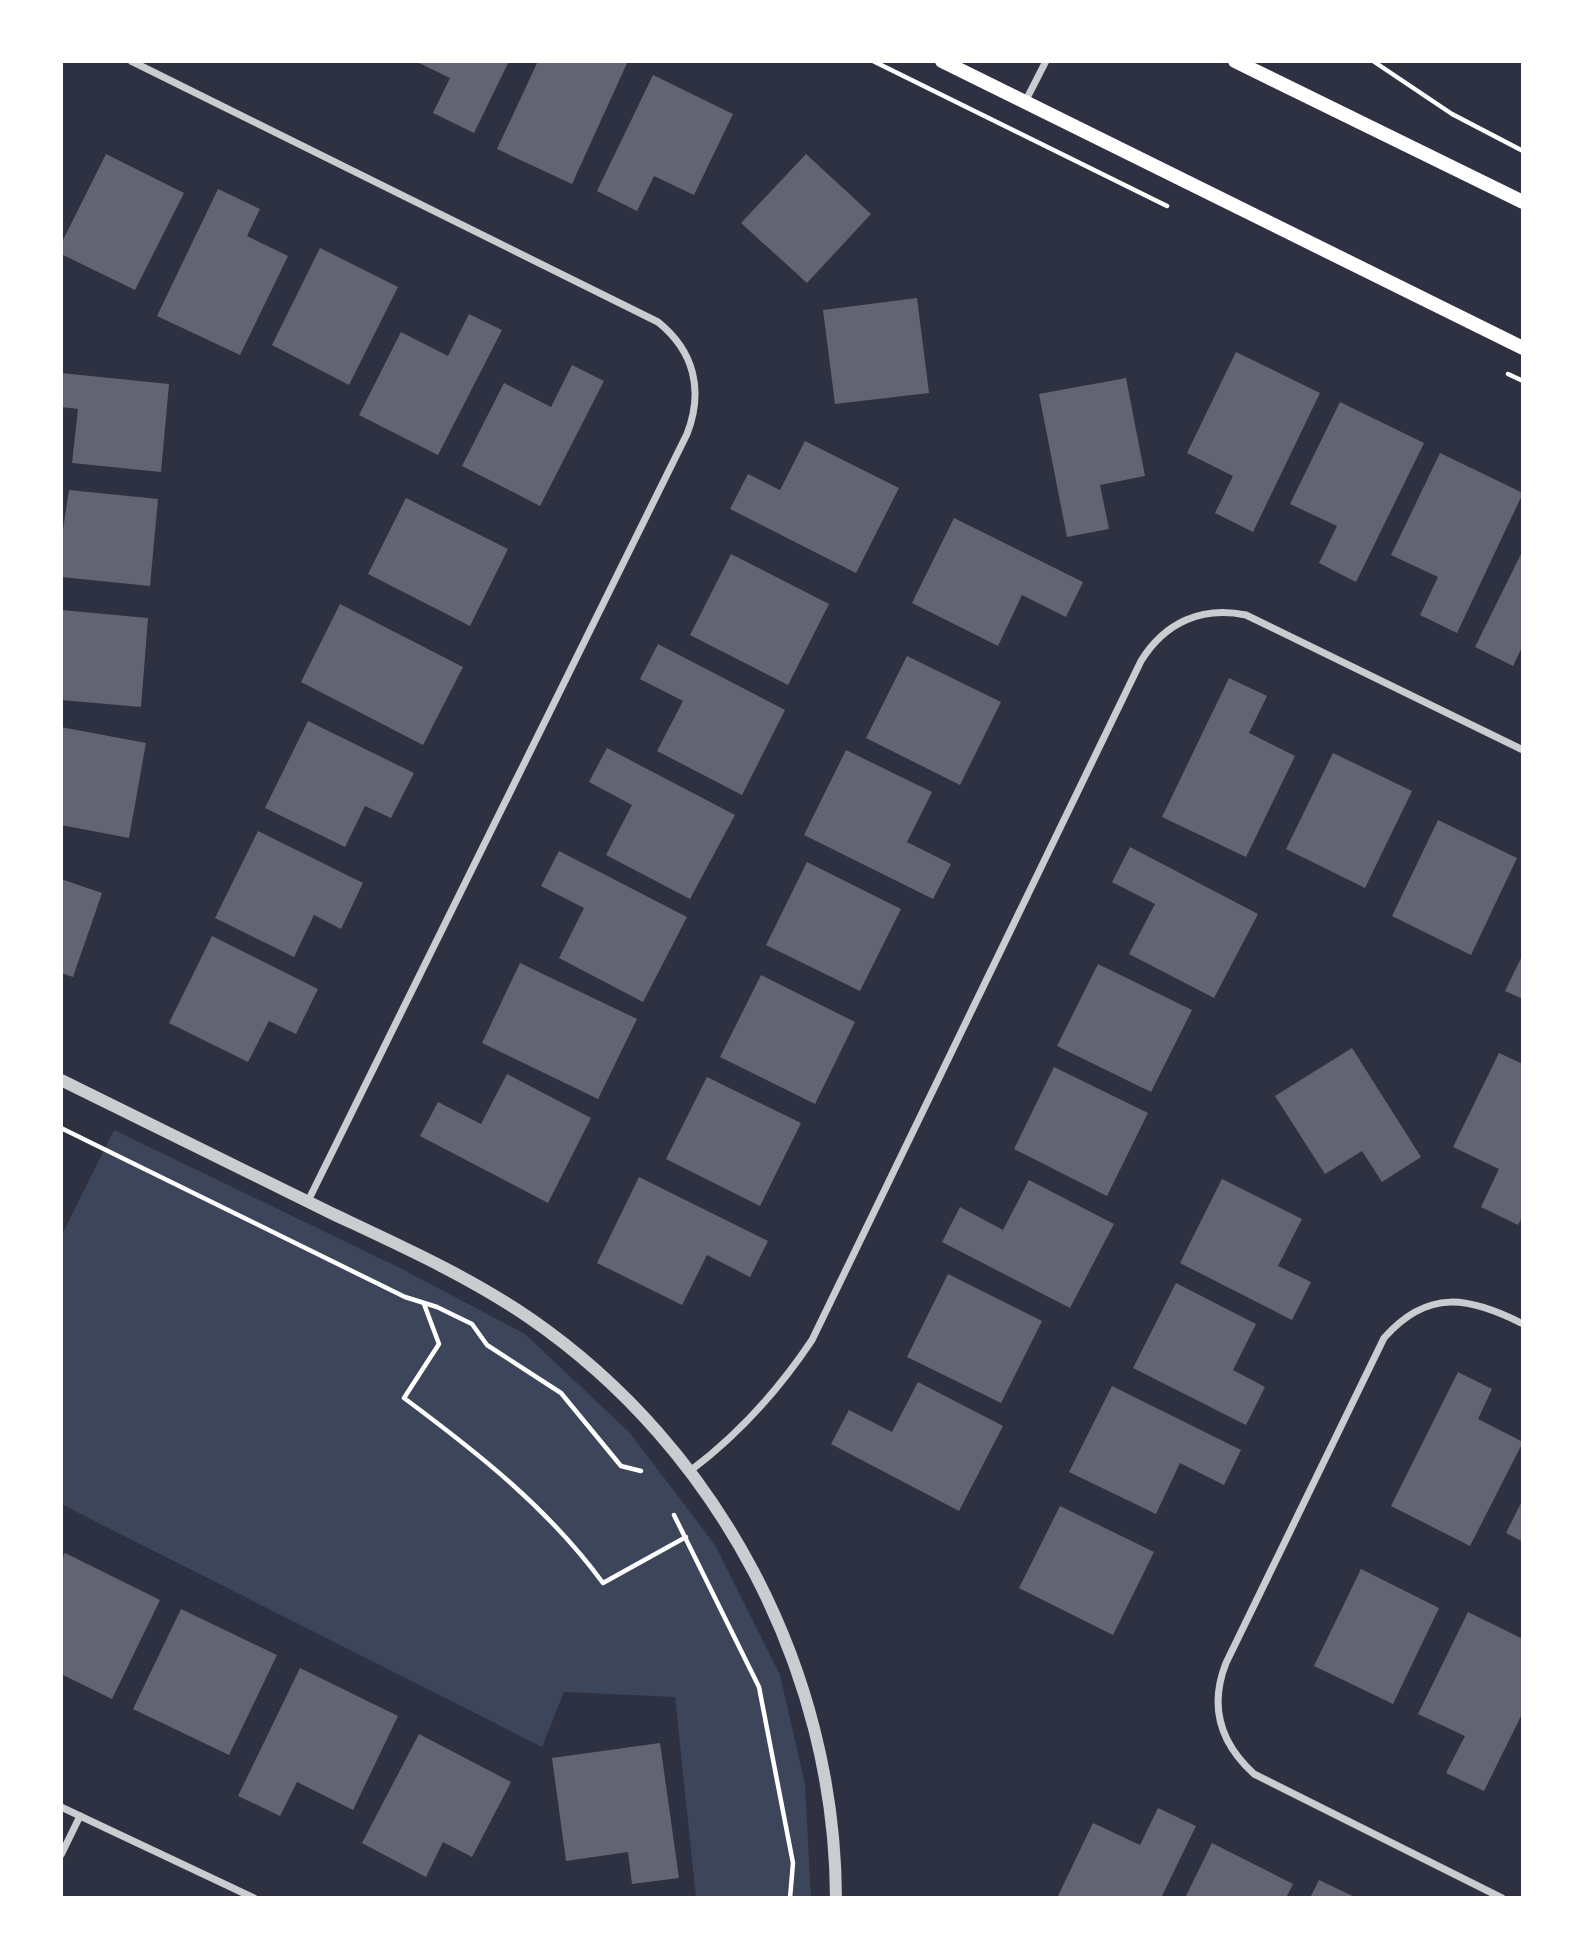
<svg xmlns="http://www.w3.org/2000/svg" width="1584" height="1959" font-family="'Archivo Narrow',sans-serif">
<rect width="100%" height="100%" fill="#2d3142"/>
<polygon fill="#3c4559" points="114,1130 400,1268 525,1334 630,1433 715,1545 780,1675 805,1784 811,1898 696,1898 675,1697 564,1692 542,1747 61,1504 61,1237"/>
<g fill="#626471">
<polygon points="415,61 509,61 474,133 433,113 450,78"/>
<polygon points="538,61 628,61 572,184 497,149"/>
<polygon points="653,75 733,114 694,195 654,176 637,211 597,191"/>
<polygon points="106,154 184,193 135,290 61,254 61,244"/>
<polygon points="806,154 871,214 807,283 741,223"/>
<polygon points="218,189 260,209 247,236 288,256 240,355 157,316"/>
<polygon points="320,248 398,287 349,385 272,345"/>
<polygon points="917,298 929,393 835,404 823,310"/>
<polygon points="469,314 502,330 438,455 359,415 401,332 448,356"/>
<polygon points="1236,352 1320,393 1253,532 1215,513 1233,476 1187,453"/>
<polygon points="572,365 604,381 540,506 462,466 504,383 551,407"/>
<polygon points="61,373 169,384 161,472 72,463 78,409 61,407"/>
<polygon points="1126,378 1145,476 1100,485 1109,529 1067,537 1039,394"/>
<polygon points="1340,402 1424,443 1356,582 1319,563 1337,526 1290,504"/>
<polygon points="805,441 899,488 856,573 730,509 748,474 780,490"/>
<polygon points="1440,453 1523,493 1457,633 1420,615 1438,577 1391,555"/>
<polygon points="69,490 158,499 150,586 61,577 61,543"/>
<polygon points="406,498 508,549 470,626 368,574"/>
<polygon points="954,518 1083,582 1066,617 1022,595 998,646 912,603"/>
<polygon points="1523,550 1523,645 1513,666 1475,647"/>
<polygon points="731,554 829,604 788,685 690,635"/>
<polygon points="340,604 463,667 423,745 301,682"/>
<polygon points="61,610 148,618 141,707 61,700"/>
<polygon points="658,644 785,710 742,795 657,751 683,701 640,679"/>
<polygon points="907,656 1001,702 960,785 866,738"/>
<polygon points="1229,678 1267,696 1249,733 1295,756 1246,857 1162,817"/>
<polygon points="308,721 414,773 391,818 365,806 345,847 265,808"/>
<polygon points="61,727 146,743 129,838 61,825"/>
<polygon points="607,748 735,815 690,899 606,855 632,805 589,782"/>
<polygon points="846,750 932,792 907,842 951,864 933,899 804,835"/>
<polygon points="1333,753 1412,791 1365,888 1286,849"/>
<polygon points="1438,820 1517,858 1471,955 1392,916"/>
<polygon points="258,831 363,883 341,929 314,915 294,957 215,918"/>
<polygon points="1130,847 1258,914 1214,998 1129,954 1155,904 1112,882"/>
<polygon points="559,851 687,917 643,1002 559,958 584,908 541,886"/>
<polygon points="807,862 901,909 860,991 766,945"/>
<polygon points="61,879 102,893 73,977 61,973"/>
<polygon points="212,936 318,989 296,1034 269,1021 248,1062 169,1023"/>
<polygon points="1523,954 1523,999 1505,991"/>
<polygon points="520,963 637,1019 598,1099 482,1043"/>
<polygon points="1098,964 1192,1010 1151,1092 1057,1046"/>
<polygon points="761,975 855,1022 815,1104 720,1057"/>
<polygon points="1352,1048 1421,1157 1382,1182 1362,1151 1325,1174 1275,1096"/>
<polygon points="1499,1053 1523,1064 1523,1216 1518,1225 1481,1207 1499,1169 1453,1147"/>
<polygon points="1054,1067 1148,1113 1107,1196 1014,1149"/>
<polygon points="507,1074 591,1118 548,1203 420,1136 438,1102 481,1124"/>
<polygon points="707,1077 801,1123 760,1206 666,1159"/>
<polygon points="639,1177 768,1241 750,1277 707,1255 682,1305 597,1263"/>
<polygon points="1222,1179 1302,1219 1278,1266 1311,1282 1292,1320 1180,1263"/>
<polygon points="1029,1180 1114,1224 1070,1308 942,1242 960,1207 1003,1230"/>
<polygon points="948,1274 1042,1321 1001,1403 907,1357"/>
<polygon points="1176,1283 1256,1324 1233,1370 1265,1387 1246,1425 1133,1368"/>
<polygon points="1458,1372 1492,1389 1478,1419 1523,1442 1470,1546 1391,1506"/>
<polygon points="918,1382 1003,1426 959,1511 831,1444 849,1410 892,1432"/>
<polygon points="1112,1386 1241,1450 1224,1485 1180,1463 1156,1514 1069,1472"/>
<polygon points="1523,1499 1523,1542 1506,1533"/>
<polygon points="1060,1506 1154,1552 1113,1635 1019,1588"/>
<polygon points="65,1553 160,1600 112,1699 61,1674 61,1561"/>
<polygon points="1361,1569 1439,1608 1393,1704 1314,1666"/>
<polygon points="181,1609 277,1655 229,1755 133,1709"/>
<polygon points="1468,1612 1523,1639 1523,1712 1484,1791 1446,1773 1465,1736 1418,1714"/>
<polygon points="300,1668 398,1716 353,1810 297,1782 280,1816 238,1796"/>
<polygon points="419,1734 511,1782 472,1857 443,1842 426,1877 362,1843"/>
<polygon points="660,1743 679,1878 632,1884 628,1852 566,1861 552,1758"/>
<polygon points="1158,1808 1196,1826 1161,1898 1057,1898 1093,1823 1140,1845"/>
<polygon points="1212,1843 1293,1884 1286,1898 1185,1898"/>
<polygon points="1319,1880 1357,1898 1310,1898"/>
</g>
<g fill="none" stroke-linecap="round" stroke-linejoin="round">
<g stroke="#fff" stroke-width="4.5">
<polyline points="873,61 1167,206"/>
<polyline points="1373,61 1452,114 1523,151"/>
<polyline points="1508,374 1523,381"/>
<polyline points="61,1128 405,1297 437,1307 472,1324 487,1345 561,1393 621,1466 641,1471"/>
<path d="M424,1304l15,40 -35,54c74,55 144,110 199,185l83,-46"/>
<polyline points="674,1515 759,1687 793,1863 790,1898"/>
</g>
<g stroke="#caccd0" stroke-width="7">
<path d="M131,61l527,261c36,29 46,68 29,112l-379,767"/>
<polyline points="1025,102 1046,61"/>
<path d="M690,1471c49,-37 88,-80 122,-131l329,-679c24,-39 61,-55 105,-46l277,135"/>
<polyline points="61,1807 254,1898"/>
<polyline points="61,1855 80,1816"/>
<path d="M1502,1898l-248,-124c-34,-31 -45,-68 -28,-111l158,-325c44,-50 86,-41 139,-14"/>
</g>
<path stroke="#caccd0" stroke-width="12" d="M61,1080c91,45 182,89 272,134 68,32 137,63 198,105 188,130 304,351 305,579"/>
<g stroke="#fff" stroke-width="14">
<polyline points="942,61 1523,348"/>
<polyline points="1235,61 1523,202"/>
</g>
</g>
<rect width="1584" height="1959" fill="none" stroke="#ffffff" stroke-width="126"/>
</svg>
